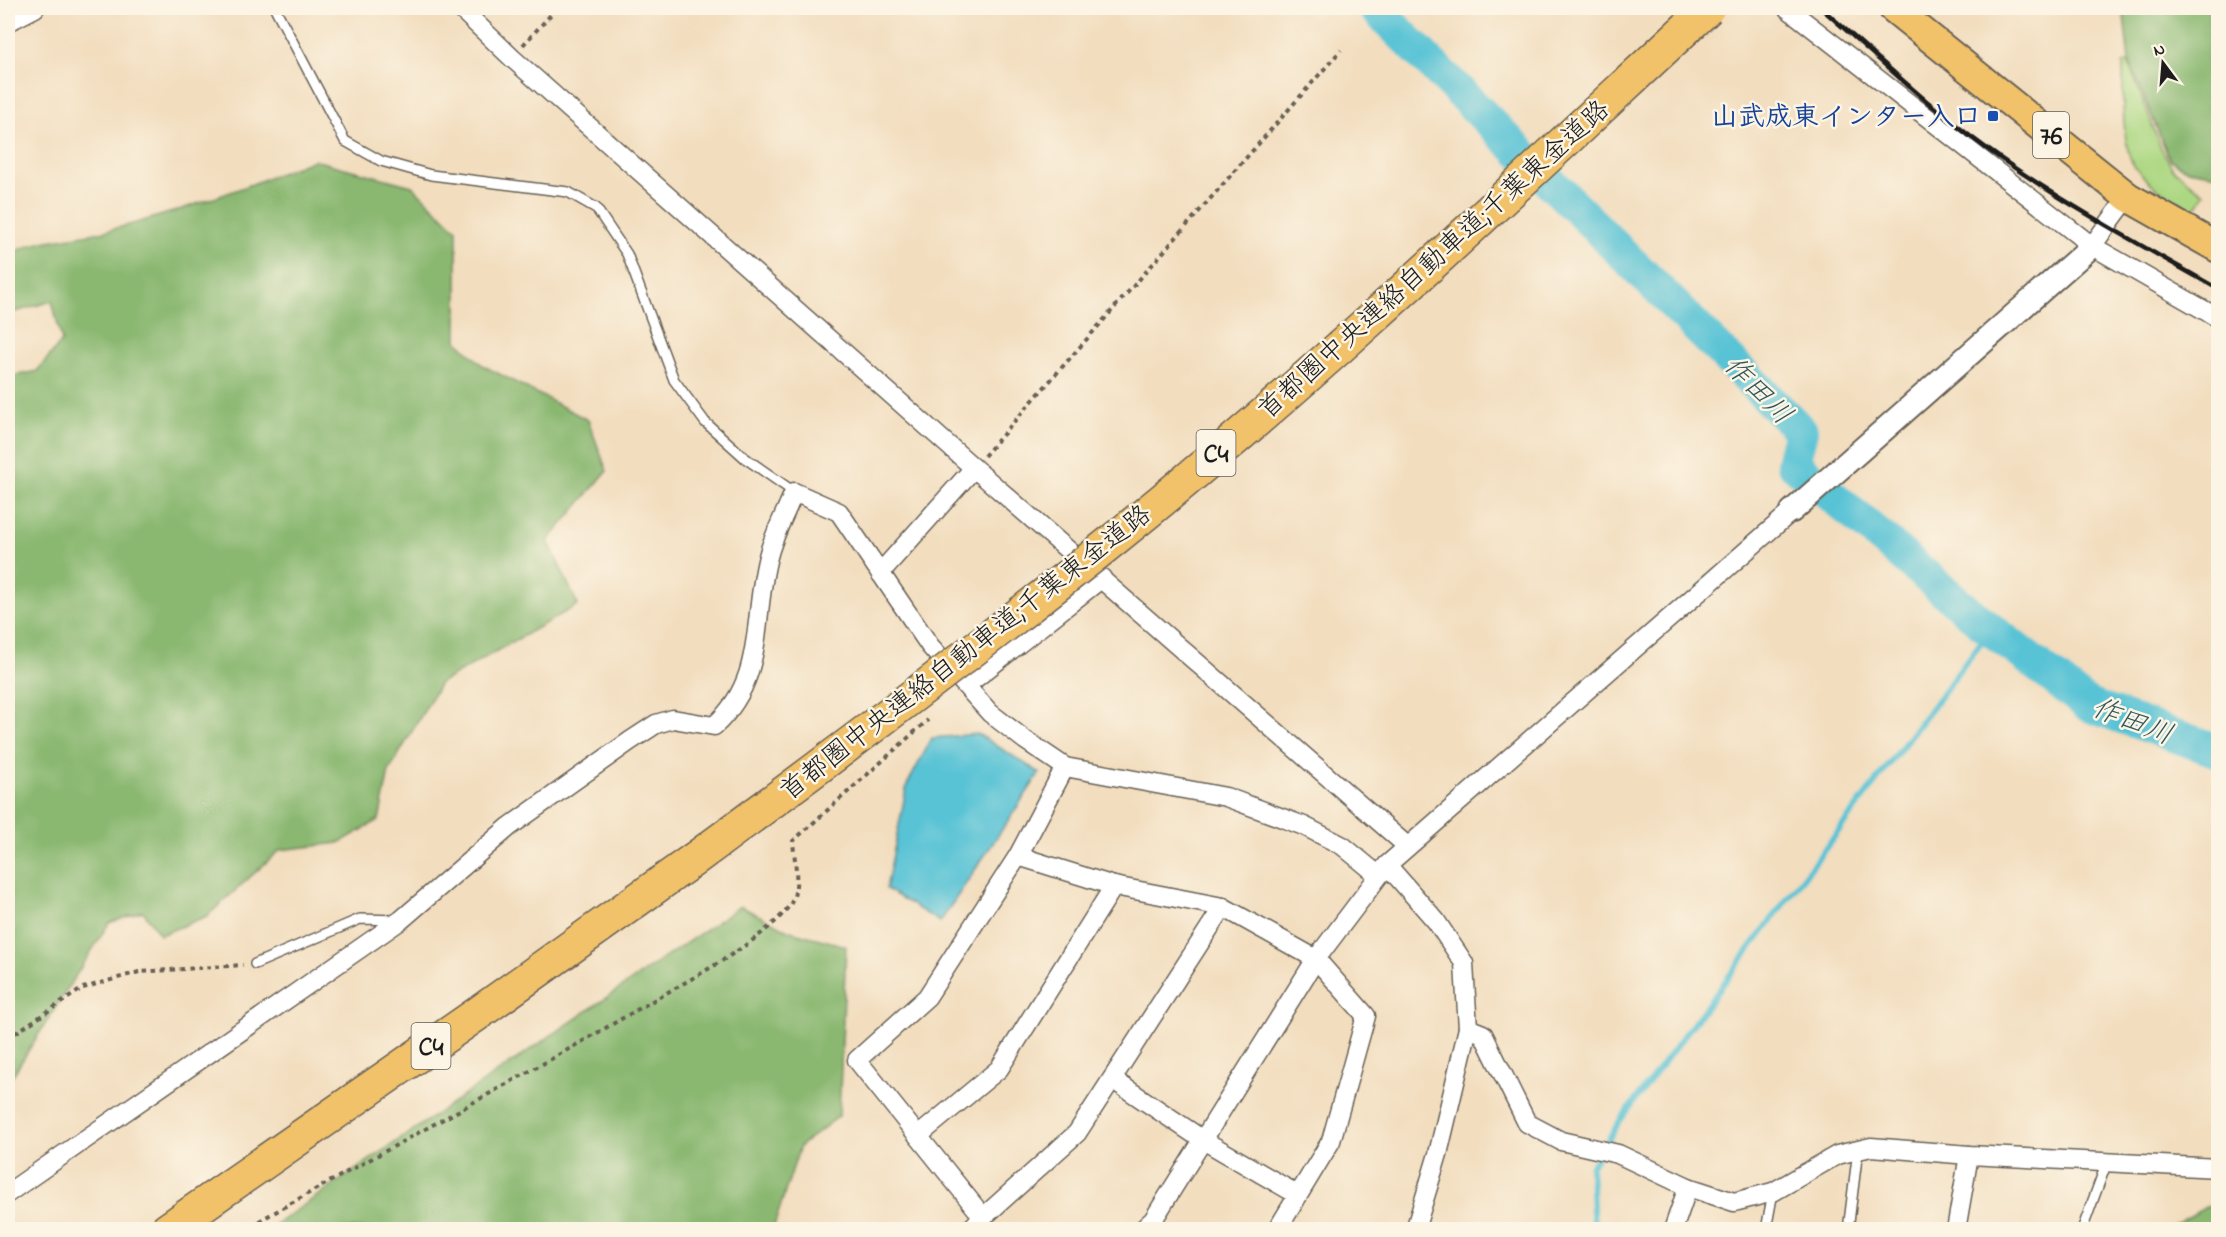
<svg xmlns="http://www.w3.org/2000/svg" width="2226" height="1237" font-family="'Indie Flower','Klee One',sans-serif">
<rect width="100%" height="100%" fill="#fcf5e5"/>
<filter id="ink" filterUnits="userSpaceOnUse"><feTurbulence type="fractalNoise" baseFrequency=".0167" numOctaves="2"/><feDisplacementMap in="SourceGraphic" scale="12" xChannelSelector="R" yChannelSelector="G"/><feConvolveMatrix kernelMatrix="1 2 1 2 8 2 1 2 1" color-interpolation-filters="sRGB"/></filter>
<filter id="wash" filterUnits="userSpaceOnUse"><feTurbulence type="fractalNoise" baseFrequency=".008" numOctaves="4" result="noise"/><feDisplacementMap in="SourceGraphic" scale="24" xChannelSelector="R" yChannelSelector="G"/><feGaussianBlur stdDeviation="1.35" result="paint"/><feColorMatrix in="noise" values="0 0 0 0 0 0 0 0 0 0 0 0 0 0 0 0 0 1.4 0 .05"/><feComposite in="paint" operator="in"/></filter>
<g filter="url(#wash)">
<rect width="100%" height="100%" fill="#f2ddbe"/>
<path fill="#add883" stroke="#647a50" stroke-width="1.5" d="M2128,62l33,86 12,21 31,24 -9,16c-21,-8 -45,-23 -60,-42 -14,-17 -12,-82 -12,-104z"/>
<g fill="#8ab871" stroke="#536a46" stroke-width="1.5">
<polygon points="2123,8 2215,8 2218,10 2218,175 2188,170 2170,160 2129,61"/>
<path d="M314,160l98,26 45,44v111l25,24 106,55 19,51 -59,70 30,64 -138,78 -51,88 -10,49 -40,23 -59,7 -73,66 -47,19 -17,-24 -34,12 -101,160v-706l29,-6 25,-30 -10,-40 -37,11 -7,-2v-54c26,-18 65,-17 97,-25 71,-17 141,-44 209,-71z"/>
<polygon points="740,906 790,931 846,946 839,1116 800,1146 773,1229 269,1229"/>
<polygon points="2218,1205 2218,1229 2167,1229 2206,1207"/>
</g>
<polygon fill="#59c3d5" stroke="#3a7078" stroke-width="1.5" points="978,734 1040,773 940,922 886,889 907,785 932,738"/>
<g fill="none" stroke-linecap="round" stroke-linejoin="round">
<polyline stroke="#59c3d5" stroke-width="6" points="1594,1230 1591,1167 1619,1122 1991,629"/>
<polyline stroke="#59c3d5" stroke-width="34" points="1375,8 1801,431 1793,463 1970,613 2088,705 2218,751"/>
</g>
</g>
<g filter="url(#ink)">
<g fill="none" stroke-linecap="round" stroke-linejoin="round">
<defs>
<g id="service">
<polyline points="275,8 345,141 381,161 431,175 568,192 596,208 627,254 674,380 705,422 745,458 794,492"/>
<polyline points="255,964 360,919 398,920"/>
<polyline points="1766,1230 1773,1192"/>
<polyline points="1848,1230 1858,1150"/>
<polyline points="2082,1230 2107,1162"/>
</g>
<g id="minor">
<polyline points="460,8 512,58 974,468 1407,846"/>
<polyline points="1787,8 2092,246 2218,318"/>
<polyline points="8,22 35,8"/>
<polyline points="2092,246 2128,197"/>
<polyline points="880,573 974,468"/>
<polyline points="967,685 1102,578"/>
<polyline points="1018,856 1114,886 1223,907 1316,959 1366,1016 1331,1141 1277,1230"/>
<polyline points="1387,865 1436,921 1464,963 1465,981 1468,1028 1438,1154 1415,1230"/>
<polyline points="1468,1028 1483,1034 1527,1123 1561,1141 1618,1154 1688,1187 1734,1202 1773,1192 1837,1155 1871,1147 1969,1155 2218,1168"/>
<polyline points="1112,1079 1203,1140 1298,1195"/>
<polyline points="918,1136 999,1069 1114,886"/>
<path d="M8,1193l393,-273 108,-93 121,-86 26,-17 17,-5 41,7c54,-49 37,-110 55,-173 6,-21 17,-41 25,-61l45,20 91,134 60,67 35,27 40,27 161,30 78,29 39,20 35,29"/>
<polyline points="983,1217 857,1060 927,997 1018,856 1065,767"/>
<polyline points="969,1230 1077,1133 1223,907"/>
<polyline points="1142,1230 1153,1220 1316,959 1387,865 1792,511"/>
<polyline points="1673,1230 1688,1187"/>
<polyline points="1956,1230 1969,1155"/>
</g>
<polyline id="tertiary" points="1792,511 2092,246"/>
<polyline id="primary" points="1893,8 2128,197 2218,248"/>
<polyline id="motorway" points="167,1230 480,1012 693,860"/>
</defs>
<use href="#service" stroke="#676055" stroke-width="12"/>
<use href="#minor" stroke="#676055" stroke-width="21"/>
<use href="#tertiary" stroke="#676055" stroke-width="26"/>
<use href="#primary" stroke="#676055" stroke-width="32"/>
<use href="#motorway" stroke="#676055" stroke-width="36"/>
<g stroke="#676055" stroke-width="4" stroke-dasharray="4.5 4.5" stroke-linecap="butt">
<polyline points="523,45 557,8"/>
<polyline points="984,456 1341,50"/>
<polyline points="8,1038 83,988 139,972 243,965"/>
<path d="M243,1230c135,-76 271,-148 404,-226 38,-22 122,-65 144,-101 10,-17 3,-44 2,-62l135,-121"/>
</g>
<use href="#service" stroke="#fff" stroke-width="9"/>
<use href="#minor" stroke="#fff" stroke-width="18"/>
<use href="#tertiary" stroke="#fff" stroke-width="22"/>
<use href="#primary" stroke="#f2c26a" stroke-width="28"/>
<use href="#motorway" stroke="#f2c26a" stroke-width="33"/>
<path stroke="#1c1c1c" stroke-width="4.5" d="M1821,8c59,51 117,108 182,152 69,48 143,88 215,129"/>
<defs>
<path id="motorway-bridge" d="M693,860c143,-105 286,-212 424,-323 206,-166 398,-350 591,-529"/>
</defs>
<use href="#motorway-bridge" stroke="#676055" stroke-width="36" stroke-linecap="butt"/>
<use href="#motorway-bridge" stroke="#f2c26a" stroke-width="33"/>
</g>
</g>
<rect fill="#1a4fb4" stroke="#fcf5e5" stroke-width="2" x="1987" y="110" width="12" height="12" rx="3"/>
<g text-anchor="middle" stroke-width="5" stroke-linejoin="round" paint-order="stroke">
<g fill="#fcf5e5" stroke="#5f5d58" stroke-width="1.5">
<rect x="2033" y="112" width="36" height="46" rx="4.5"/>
<rect x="1196.5" y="430" width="39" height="46" rx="4.5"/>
<rect x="411.5" y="1023" width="39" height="46" rx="4.5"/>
</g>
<g font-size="26" font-weight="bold" fill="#1c1c1c">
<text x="2051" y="144">76</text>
<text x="1216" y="462">C4</text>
<text x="431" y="1055">C4</text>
</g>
<g font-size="27" font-weight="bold" fill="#164399" stroke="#fcf5e5" text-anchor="end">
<text x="1981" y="125">山武成東インター入口</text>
</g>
<g font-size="27" fill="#1c1c1c" stroke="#fcf5e5">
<text transform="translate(1433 259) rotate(-42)" y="9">首都圏中央連絡自動車道;千葉東金道路</text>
<text transform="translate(965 652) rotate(-38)" y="9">首都圏中央連絡自動車道;千葉東金道路</text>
</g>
<g font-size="28" font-style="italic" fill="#31565d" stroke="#fcf5e5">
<text transform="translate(1759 389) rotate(45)" y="10">作田川</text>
<text transform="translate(2133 720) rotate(21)" y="10">作田川</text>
</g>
</g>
<rect width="2226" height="1237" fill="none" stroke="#fcf5e5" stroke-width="30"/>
<g transform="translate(2163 63) rotate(344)" stroke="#fcf5e5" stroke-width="4.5" paint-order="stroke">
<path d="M0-4.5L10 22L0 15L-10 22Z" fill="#1c1c1c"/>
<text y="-9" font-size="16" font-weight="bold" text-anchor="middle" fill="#1c1c1c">N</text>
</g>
</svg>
